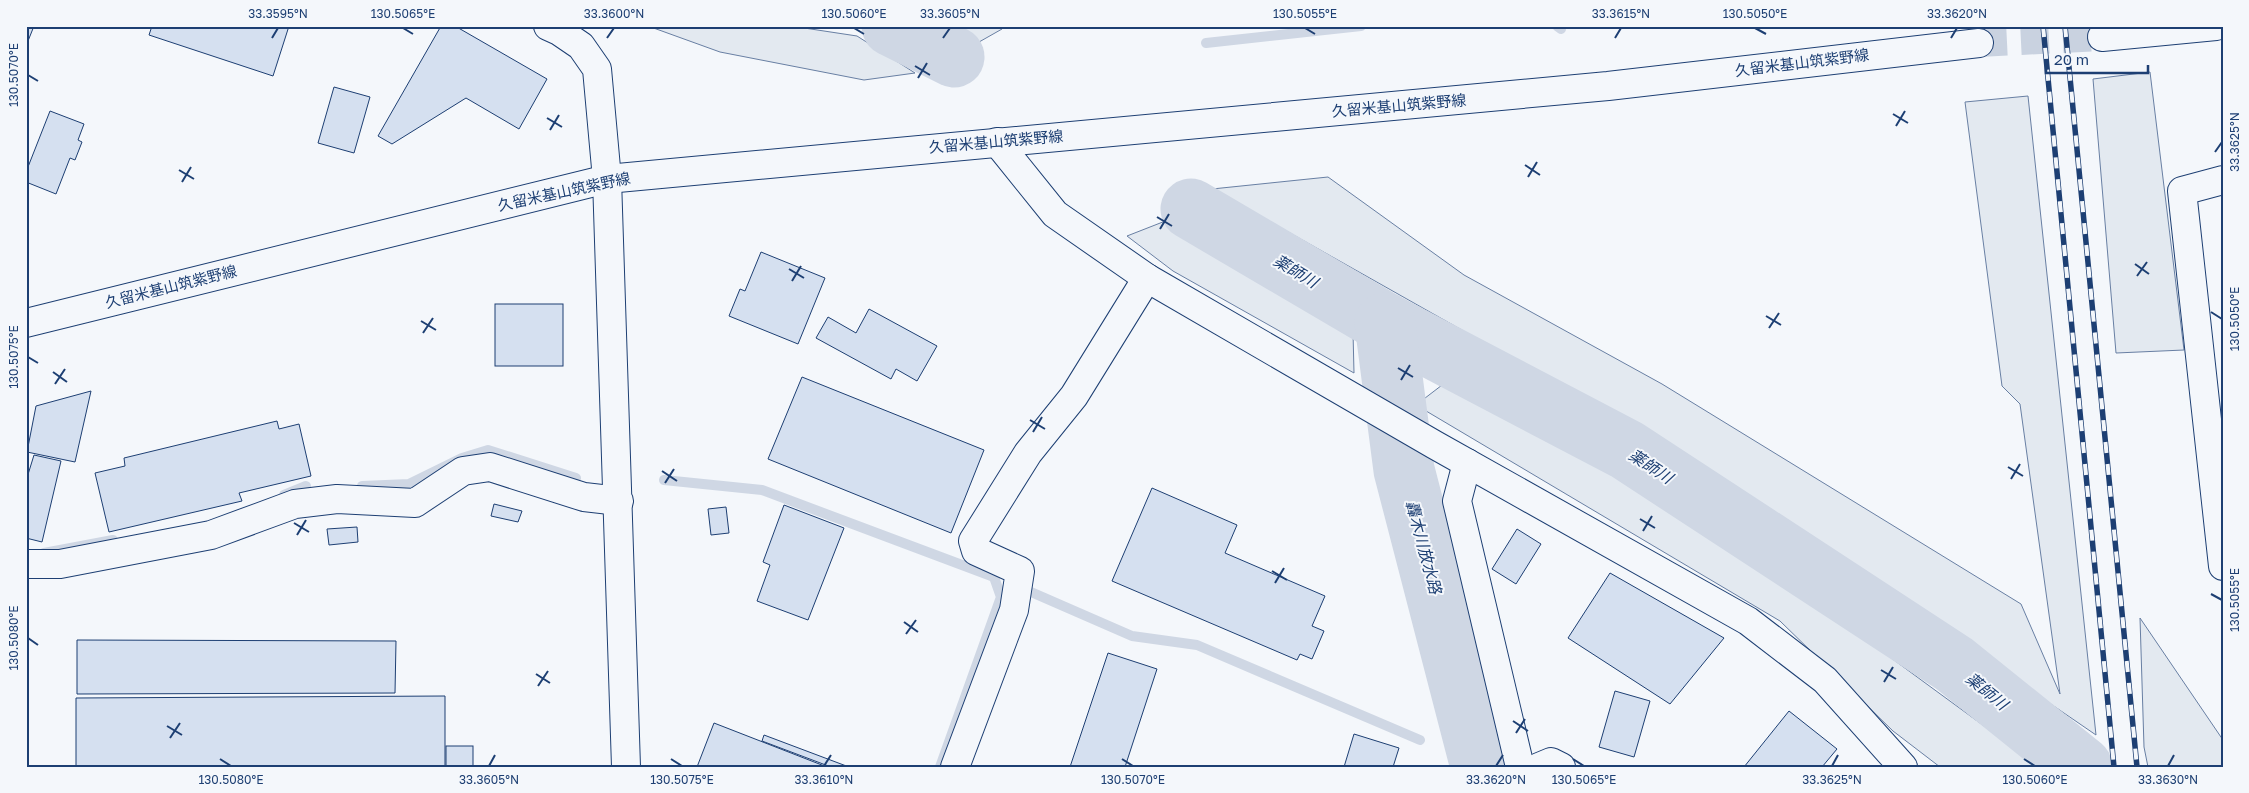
<svg xmlns="http://www.w3.org/2000/svg" width="2249" height="793" font-family="'Golos Text','Noto Sans JP',sans-serif">
<rect width="100%" height="100%" fill="#f4f7fb"/>
<g fill="#e3e9f0" stroke="#687fa3">
<polygon points="648,26 791,26 857,36 915,73 864,80 720,52"/>
<polygon points="940,26 1002,26 1002,29 972,46"/>
<polygon points="2150,72 2184,350 2116,353 2093,79"/>
<polygon points="2028,96 2096,735 1708,469 1212,189 1328,177 1464,275 1662,384 2021,604 2060,694 2020,404 2002,386 1965,102"/>
<polygon points="1173,218 1353,332 1354,373 1173,271 1127,236"/>
<polygon points="1446,382 1644,477 2040,767 1940,767 1893,731 1780,621 1416,405"/>
<polygon points="2140,618 2223,740 2223,767 2148,767 2144,747"/>
</g>
<g fill="none" stroke-linecap="round" stroke-linejoin="round">
<g stroke="#cfd7e4" stroke-width="10">
<polyline points="1557,26 1561,29"/>
<polyline points="1206,43 1361,26"/>
<polyline points="664,480 762,490 994,577 1001,597 940,767"/>
<polyline points="362,486 409,484 462,458 488,450 576,478"/>
<polyline points="284,495 306,486"/>
<polyline points="44,553 113,540"/>
<polyline points="1031,592 1132,636 1197,645 1420,740"/>
</g>
<g stroke="#cfd7e4" stroke-width="61">
<polyline points="892,26 954,57"/>
<polyline points="1191,209 1385,323 1627,450 1954,664 2082,767"/>
<polyline points="1385,323 1404,470 1481,767"/>
</g>
</g>
<g fill="#d5e0f0" stroke="#1d3f73">
<polygon points="26,26 34,26 26,46"/>
<polygon points="152,26 289,26 273,76 149,35"/>
<polygon points="441,26 455,26 547,79 519,129 466,98 392,144 378,136"/>
<polygon points="334,87 370,97 354,153 318,143"/>
<polygon points="50,111 84,124 78,140 82,142 75,160 70,158 56,194 26,182 26,172"/>
<polygon points="761,252 825,278 798,344 729,316 740,289 745,291"/>
<rect x="495" y="304" width="68" height="62"/>
<polygon points="869,309 937,346 917,381 896,369 891,379 816,338 828,317 856,333"/>
<polygon points="802,377 984,450 951,533 768,459"/>
<polygon points="91,391 75,462 27,452 36,406"/>
<polygon points="277,421 279,429 299,424 311,476 239,493 242,501 109,532 95,473 125,466 124,458"/>
<polygon points="34,455 61,461 42,542 26,538 26,481"/>
<polygon points="1152,488 1237,525 1225,553 1325,596 1312,626 1324,631 1312,659 1300,654 1297,660 1112,581"/>
<polygon points="494,504 522,511 518,522 491,516"/>
<polygon points="784,505 844,528 808,620 757,601 770,565 763,562"/>
<polygon points="726,507 729,533 711,535 708,509"/>
<polygon points="357,527 358,542 329,545 327,529"/>
<polygon points="1517,529 1541,544 1516,584 1492,569"/>
<polygon points="1610,573 1724,638 1670,704 1568,638"/>
<polygon points="77,640 396,641 395,693 77,694"/>
<polygon points="1108,653 1157,669 1125,767 1070,767"/>
<polygon points="1615,691 1650,701 1634,757 1599,747"/>
<polygon points="445,696 445,767 76,767 76,698"/>
<polygon points="1789,711 1837,749 1822,767 1744,767"/>
<polygon points="714,723 827,767 697,767"/>
<polygon points="1354,734 1399,748 1393,767 1344,767"/>
<polygon points="764,735 849,767 831,767 762,741"/>
<rect x="446" y="746" width="27" height="21"/>
</g>
<g fill="none" stroke-linecap="round" stroke-linejoin="round">
<polyline stroke="#c9d2e0" stroke-width="28" stroke-dasharray="28 14" stroke-linecap="butt" points="1979,43 2102,37"/>
<defs>
<g id="minor">
<polyline points="548,26 559,31 581,46 597,69 607,179 626,767"/>
<polyline points="997,142 1055,214 1147,278 1435,445 1748,621 1825,680 1903,767"/>
<polyline points="2223,180 2182,191 2223,566"/>
<polyline points="1467,463 1457,501 1520,767"/>
<polyline points="26,564 60,564 211,535 295,504 337,499 415,503 463,471 490,467 584,497 619,501"/>
<polyline points="955,767 1014,610 1020,571 976,551 973,541 1028,453 1074,396 1147,278"/>
<polyline points="1539,767 1551,762 1561,767"/>
</g>
<g id="major">
<polyline points="2102,37 2216,26"/>
<polyline points="26,323 607,179 1608,86 1979,43"/>
</g>
</defs>
<use href="#minor" stroke="#1d3f73" stroke-width="30"/>
<use href="#major" stroke="#1d3f73" stroke-width="30"/>
<use href="#minor" stroke="#f4f7fb" stroke-width="28"/>
<use href="#major" stroke="#f4f7fb" stroke-width="28"/>
<defs>
<g id="rail">
<polyline points="2043,26 2114,767"/>
<polyline points="2065,26 2137,767"/>
</g>
</defs>
<use href="#rail" stroke="#1d3f73" stroke-width="5.5"/>
<use href="#rail" stroke="#f4f7fb" stroke-width="4" stroke-dasharray="11" stroke-linecap="butt"/>
</g>
<path fill="none" stroke="#1d3f73" stroke-width="2" d="M403,28l10,6M854,28l10,6M1305,28l10,6M1755,28l11,6M272,38l6,-10M607,38l7,-10M943,38l7,-10M1615,38l6,-10M1951,38l6,-10M915,66l15,9M28,75l10,6M918,78l9,-15M1893,114l15,9M547,118l15,9M1896,126l9,-15M550,130l9,-15M2215,152l7,-10M1525,165l15,10M179,170l15,9M1528,177l9,-15M182,182l9,-15M1157,217l15,9M1160,229l9,-15M2135,264l14,10M789,269l15,9M2137,276l10,-14M792,281l9,-15M2211,312l11,7M1766,316l15,9M421,321l15,9M1769,328l10,-15M423,333l10,-15M28,357l10,6M1398,368l15,9M53,372l14,10M1401,380l9,-15M55,384l10,-15M1030,420l15,9M1033,432l9,-15M2008,467l15,9M662,471l15,10M2011,479l9,-15M665,483l9,-14M1640,519l15,9M294,523l15,9M1643,531l9,-15M297,535l9,-15M1272,571l15,9M1275,583l9,-15M2211,594l11,6M904,622l14,10M906,634l10,-14M28,638l10,7M1881,670l15,9M536,674l14,9M1884,682l9,-15M538,686l10,-15M1513,721l15,10M167,726l15,9M1516,733l9,-14M170,738l10,-15M220,759l11,7M671,759l11,7M1122,759l11,7M1573,759l11,7M2024,759l11,7M489,766l6,-11M824,766l7,-11M1496,766l7,-11M1832,766l6,-11M2168,766l6,-11"/>
<g text-anchor="middle" stroke-width="4" stroke-linejoin="round" paint-order="stroke">
<g font-size="15" fill="#1d3f73" stroke="#f4f7fb">
<text transform="translate(1802 63) rotate(-7)" y="5">久留米基山筑紫野線</text>
<text transform="translate(1399 106) rotate(-5)" y="5">久留米基山筑紫野線</text>
<text transform="translate(996 142) rotate(-5)" y="5">久留米基山筑紫野線</text>
<text transform="translate(564 192) rotate(-12)" y="5">久留米基山筑紫野線</text>
<text transform="translate(171 287) rotate(-14)" y="5">久留米基山筑紫野線</text>
</g>
<g font-size="16" font-style="italic" fill="#1d3f73" stroke="#f4f7fb">
<text transform="translate(1296 271) rotate(31)" y="6">薬師川</text>
<text transform="translate(1651 466) rotate(33)" y="6">薬師川</text>
<text transform="translate(1424 547) rotate(75)" y="6">轟木川放水路</text>
<text transform="translate(1987 691) rotate(39)" y="6">薬師川</text>
</g>
</g>
<rect width="2249" height="793" fill="none" stroke="#f4f7fb" stroke-width="55"/>
<path d="M2046 65v8h102v-8" fill="none" stroke="#1d3f73" stroke-width="2.5"/>
<text x="2054" y="65" font-size="15" fill="#1d3f73" stroke="#f4f7fb" stroke-width="4" paint-order="stroke">20 m</text>
<rect x="28" y="28" width="2194" height="738" fill="none" stroke="#1d3f73" stroke-width="2"/>
<g font-size="12" text-anchor="middle" fill="#1d3f73">
<text x="278" y="18">33.3595°N</text>
<text x="403" y="18">130.5065°E</text>
<text x="614" y="18">33.3600°N</text>
<text x="854" y="18">130.5060°E</text>
<text x="950" y="18">33.3605°N</text>
<text x="1305" y="18">130.5055°E</text>
<text x="1621" y="18">33.3615°N</text>
<text x="1755" y="18">130.5050°E</text>
<text x="1957" y="18">33.3620°N</text>
<text transform="translate(14 75) rotate(-90)" y="4">130.5070°E</text>
<text transform="translate(2235 142) rotate(-90)" y="4">33.3625°N</text>
<text transform="translate(2235 319) rotate(-90)" y="4">130.5050°E</text>
<text transform="translate(14 357) rotate(-90)" y="4">130.5075°E</text>
<text transform="translate(2235 600) rotate(-90)" y="4">130.5055°E</text>
<text transform="translate(14 638) rotate(-90)" y="4">130.5080°E</text>
<text x="231" y="784">130.5080°E</text>
<text x="489" y="784">33.3605°N</text>
<text x="682" y="784">130.5075°E</text>
<text x="824" y="784">33.3610°N</text>
<text x="1133" y="784">130.5070°E</text>
<text x="1496" y="784">33.3620°N</text>
<text x="1584" y="784">130.5065°E</text>
<text x="1832" y="784">33.3625°N</text>
<text x="2035" y="784">130.5060°E</text>
<text x="2168" y="784">33.3630°N</text>
</g>
</svg>
